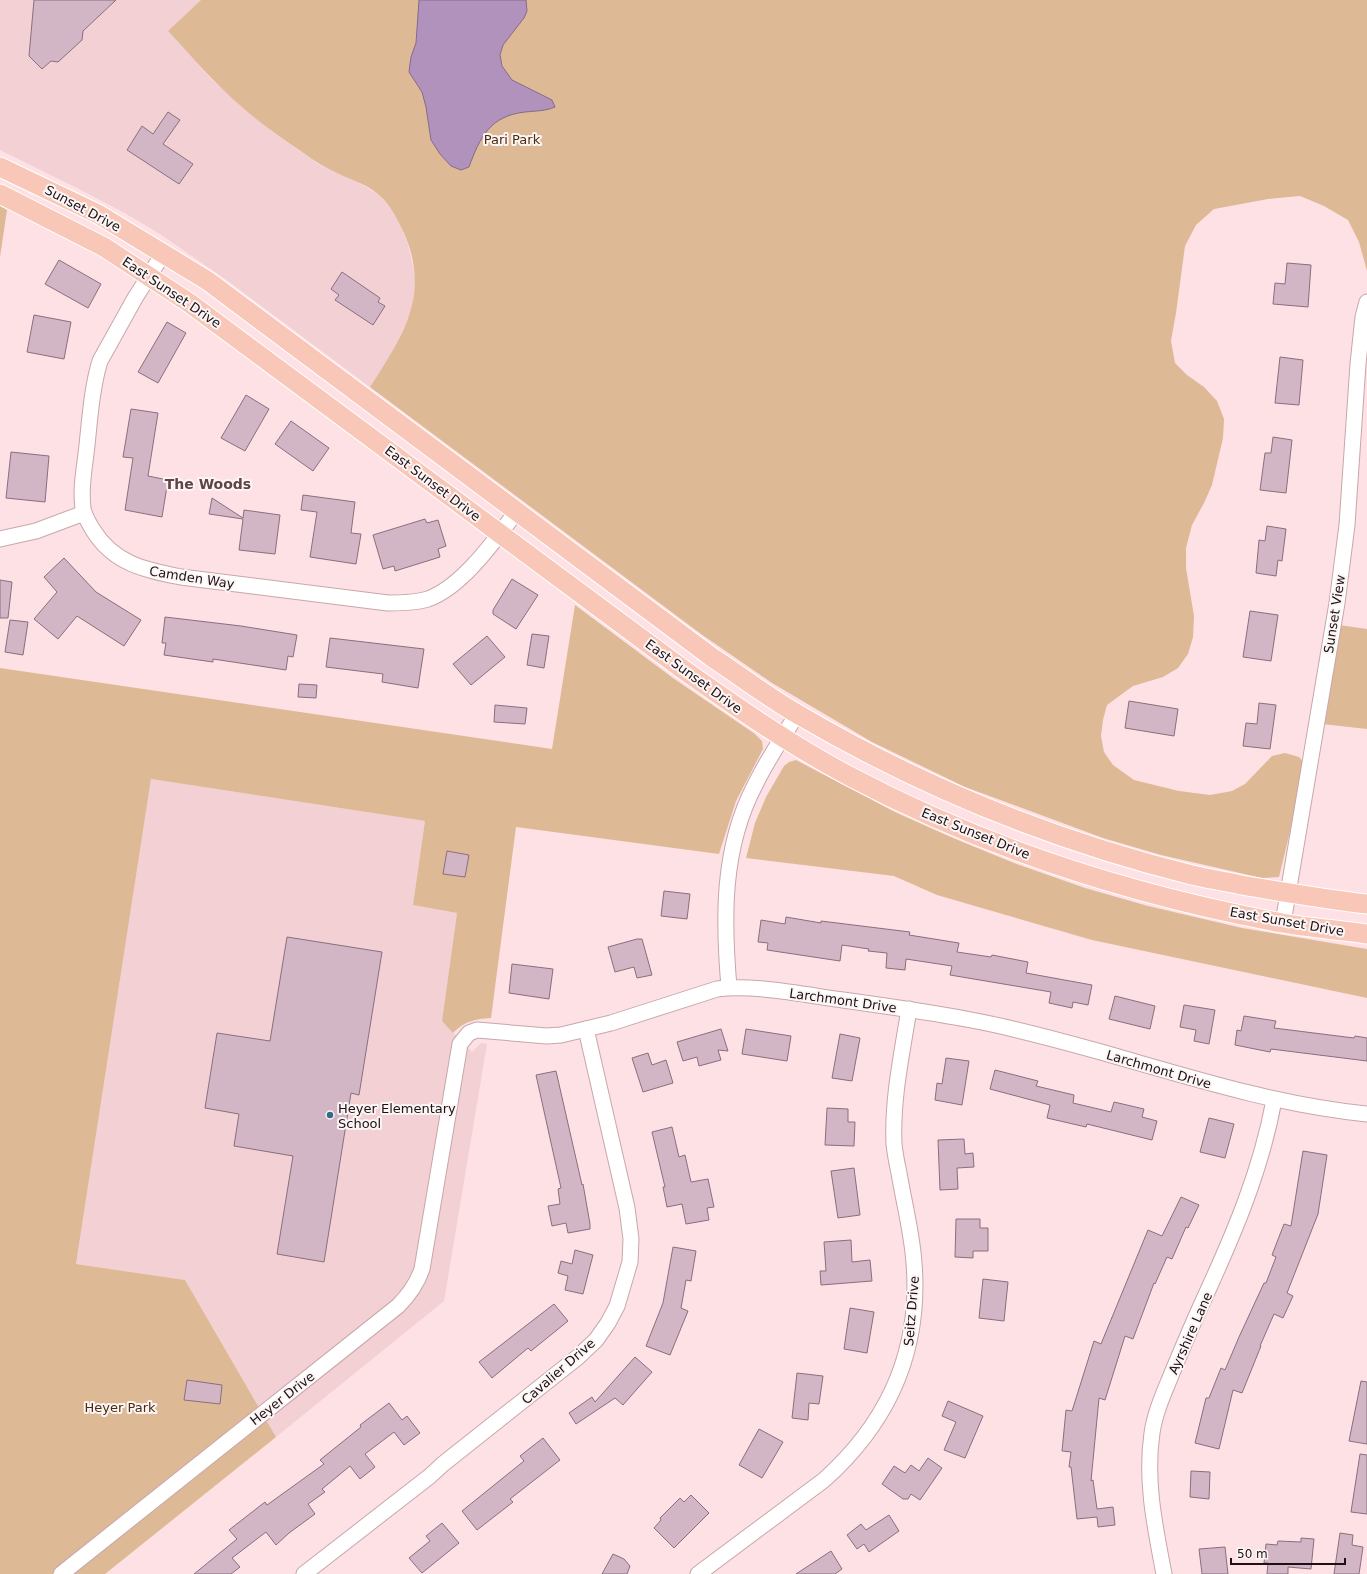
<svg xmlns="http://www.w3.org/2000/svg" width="1367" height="1574" font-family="'DejaVu Sans',sans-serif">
<rect width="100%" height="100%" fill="#fde1e4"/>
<g fill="#f2d0d4">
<polygon points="0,0 201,0 168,31 212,80 269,129 318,164 361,184 379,195 394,211 407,241 416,279 412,309 404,329 392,353 370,387 228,281 160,234 123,212 75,187 0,150"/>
<polygon points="151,779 425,821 413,905 457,913 442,1021 472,1052 481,1043 487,1044 444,1301 276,1437 185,1280 76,1264"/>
</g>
<g fill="#deb996">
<path d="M201,0h1166v271l-8,-29 -11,-22 -24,-14 -24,-10 -32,3 -54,10 -18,16 -11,21 -9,67 -5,28 4,22 12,12 17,12 13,14 7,18 -1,19 -11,47 -8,18 -12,22 -6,23v20l8,48 -1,21 -5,17 -10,14 -15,9 -30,9 -26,19 -4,15 -2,16 3,16 9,13 21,15 45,11 31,4 22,-4 13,-7 27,-28 13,-3 14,4 7,8 -27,112 -17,1 -101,-23 -58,-17 -138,-51 -93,-45 -100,-59 -71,-49 -331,-247c33,-51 61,-92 34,-154 -7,-14 -13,-28 -25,-38 -11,-10 -27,-15 -40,-21 -13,-6 -25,-13 -37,-22 -20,-14 -41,-28 -60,-45 -27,-23 -50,-50 -74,-76z"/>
<polygon points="0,206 7,210 0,257"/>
<path d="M575,605l98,73 82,56 7,7 1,8 -27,52 -17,53 -203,-27 -25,191c-15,1 -27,3 -38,15l-11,-12 15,-108 -44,-8 12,-84 -274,-42 -75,485 109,16 91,157 -171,137h-105v-906l552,81z"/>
<polygon points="1339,625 1367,629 1367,729 1322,724"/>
<polygon points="796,760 895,812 953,838 1014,863 1085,888 1148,906 1242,928 1367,949 1367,998 1092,940 937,895 894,876 746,858 755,823 766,797 784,766 789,762"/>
</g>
<path fill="#b092bc" stroke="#846b89" d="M419,0h107l1,11 -3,7 -21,27 -3,10 2,11 10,14 40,20 3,7c-9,4 -20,4 -30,5 -35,4 -45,25 -56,55l-8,3 -10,-4 -11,-12 -9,-14 -5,-33 -4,-15 -13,-20 2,-15 5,-14z"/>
<g fill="#d2b6c5" stroke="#896f7e">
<polygon points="34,0 116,0 83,31 82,40 58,62 51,61 42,69 29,56"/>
<polygon points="168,112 180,120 163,144 193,164 179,184 127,150 142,126 153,134"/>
<polygon points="59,260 101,284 88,308 45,284"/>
<polygon points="1287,263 1311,265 1308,307 1273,304 1275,283 1285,284"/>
<polygon points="342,272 380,298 378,302 385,306 373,325 335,300 339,295 331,289"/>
<polygon points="34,315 71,322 64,359 27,352"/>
<polygon points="167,322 186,333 158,383 138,372"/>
<polygon points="1280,357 1303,360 1299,405 1275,403"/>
<polygon points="246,395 269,409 245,451 221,438"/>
<polygon points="131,409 158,413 148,476 168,480 162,517 125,510 133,458 123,457"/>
<polygon points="291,421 329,448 313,471 275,444"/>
<polygon points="1273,437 1292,440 1286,493 1260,490 1265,453 1271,453"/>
<polygon points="11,452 49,456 45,502 6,498"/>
<polygon points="303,495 355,502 351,533 361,534 356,564 310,557 317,512 301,510"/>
<polygon points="212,498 243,518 244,510 280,515 275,554 239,550 243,519 209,514"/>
<polygon points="425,519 427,523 438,520 446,546 438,549 440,557 395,571 394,566 383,569 373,535"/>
<polygon points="1267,526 1286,529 1282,561 1278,560 1276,576 1256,573 1259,540 1265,541"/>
<polygon points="64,558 96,592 141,620 124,646 77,616 58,639 34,619 57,592 44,577"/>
<polygon points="512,579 538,595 516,629 493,614 493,610"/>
<polygon points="0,580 12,582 8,618 0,618"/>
<polygon points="1250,611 1278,615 1271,661 1243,657"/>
<polygon points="165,617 241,626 297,635 293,657 288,656 286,670 213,659 213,662 164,655 166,643 162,643"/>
<polygon points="10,620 28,622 23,655 5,652"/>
<polygon points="532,634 549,636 544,668 527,665"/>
<polygon points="487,636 505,657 471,685 453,664"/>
<polygon points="330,638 424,649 418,688 382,682 383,674 326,667"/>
<polygon points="299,684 317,685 316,698 298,697"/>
<polygon points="1129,701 1178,709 1174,736 1125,728"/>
<polygon points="1259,703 1276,705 1270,749 1243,746 1246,723 1257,724"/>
<polygon points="495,705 527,708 525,724 494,722"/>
<polygon points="447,851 469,855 465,877 443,874"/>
<polygon points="664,891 690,894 687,919 661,916"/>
<polygon points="786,917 821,923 821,921 910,932 909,935 959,943 957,952 991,957 992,955 1028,962 1026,973 1092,985 1088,1005 1073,1002 1072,1008 1049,1003 1051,992 950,975 952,966 906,959 905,970 886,968 887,953 868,951 869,949 842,945 840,961 767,950 768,943 758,942 761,920 785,924"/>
<polygon points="287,937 382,952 359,1095 351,1093 324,1262 277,1254 293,1156 234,1146 239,1114 205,1108 217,1033 270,1041"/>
<polygon points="637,939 642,939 652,975 637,978 634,967 615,972 608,947"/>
<polygon points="512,964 553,969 549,999 509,993"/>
<polygon points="1115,996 1155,1006 1150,1029 1109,1019"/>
<polygon points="1184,1005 1215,1010 1209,1044 1194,1041 1196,1030 1180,1027"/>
<polygon points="1244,1016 1276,1021 1274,1028 1354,1038 1355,1036 1367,1038 1367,1061 1271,1049 1270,1052 1235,1045 1237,1030 1241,1031"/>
<polygon points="721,1029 728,1051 718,1050 721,1060 699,1066 697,1057 683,1061 677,1042"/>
<polygon points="746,1029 791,1036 787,1061 742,1054"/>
<polygon points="840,1034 860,1038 852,1081 832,1078"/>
<polygon points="648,1053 652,1065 666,1060 673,1083 643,1092 632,1058"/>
<polygon points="946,1058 969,1061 962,1105 935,1100 937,1083 942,1084"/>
<polygon points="995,1070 1038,1081 1036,1086 1074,1095 1073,1103 1111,1112 1114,1102 1144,1109 1142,1117 1157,1121 1152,1140 1087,1124 1086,1127 1047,1118 1050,1105 990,1089"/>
<polygon points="556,1071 582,1185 583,1184 590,1224 590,1229 568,1233 566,1223 552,1226 548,1206 560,1204 558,1189 561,1188 536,1075"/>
<polygon points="827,1108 848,1109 848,1122 855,1122 854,1146 825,1145"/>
<polygon points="1209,1118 1234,1124 1225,1158 1200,1152"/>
<polygon points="672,1127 679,1157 685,1155 691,1182 708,1179 714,1207 707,1208 709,1220 686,1224 682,1204 667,1207 663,1187 665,1187 652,1132"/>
<polygon points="964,1139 965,1154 973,1153 974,1167 957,1168 958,1189 940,1190 938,1140"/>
<polygon points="1303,1151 1327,1155 1318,1214 1287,1293 1293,1296 1283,1318 1274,1314 1260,1346 1261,1346 1242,1393 1233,1390 1219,1449 1195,1443 1206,1398 1209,1398 1221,1368 1225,1370 1239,1337 1264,1283 1266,1283 1276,1257 1272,1255 1284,1224 1291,1226"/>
<polygon points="854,1168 860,1215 838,1218 831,1171"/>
<polygon points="1181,1197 1199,1205 1188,1228 1186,1227 1172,1259 1167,1257 1155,1284 1154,1283 1133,1339 1125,1336 1105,1400 1099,1398 1091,1481 1093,1480 1097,1509 1113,1507 1115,1525 1098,1527 1097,1517 1077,1519 1071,1467 1069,1467 1071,1452 1062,1451 1066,1410 1072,1411 1094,1341 1101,1344 1148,1230 1162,1236"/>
<polygon points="956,1219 980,1219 980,1228 988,1228 988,1251 973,1251 973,1258 955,1257"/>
<polygon points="851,1240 852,1262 870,1260 872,1281 821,1285 820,1271 826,1271 824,1242"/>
<polygon points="673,1247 696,1251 691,1281 686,1280 681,1308 688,1311 670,1355 646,1346 663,1303"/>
<polygon points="575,1250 593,1255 583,1294 565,1290 568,1276 558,1273 561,1261 572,1264"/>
<polygon points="983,1279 1008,1282 1004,1321 979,1318"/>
<polygon points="554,1304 568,1321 531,1351 528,1348 492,1378 479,1362"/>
<polygon points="850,1308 874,1312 867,1353 844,1349"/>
<polygon points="635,1357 652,1372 623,1405 615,1398 576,1424 569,1413 592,1397 595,1402"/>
<polygon points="797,1373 823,1376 819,1404 809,1403 808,1420 792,1418"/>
<polygon points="187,1380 222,1385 220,1404 184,1400"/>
<polygon points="1361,1381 1367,1382 1367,1444 1349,1441"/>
<polygon points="948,1401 983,1416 965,1458 944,1450 956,1422 942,1416"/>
<polygon points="389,1403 402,1420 407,1416 420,1433 404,1445 394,1432 365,1454 375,1467 360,1479 350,1466 322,1489 325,1492 308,1504 315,1514 289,1533 276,1545 266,1532 232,1558 240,1567 231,1574 194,1574 237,1539 229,1530 265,1502 267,1505 324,1464 320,1460 361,1427 360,1425"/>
<polygon points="759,1429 783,1442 762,1478 739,1465"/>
<polygon points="543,1438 560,1460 510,1499 513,1502 477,1530 462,1511 524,1461 520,1456"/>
<polygon points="1360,1454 1367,1455 1367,1514 1351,1512"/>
<polygon points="928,1458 942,1468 920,1500 911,1494 908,1499 903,1499 882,1484 894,1466 905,1473 911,1465 919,1471"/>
<polygon points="1191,1471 1210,1472 1209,1499 1190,1497"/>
<polygon points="691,1495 709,1513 674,1548 654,1528 661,1520 660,1518 680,1498 684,1502"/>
<polygon points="889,1515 899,1531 869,1552 864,1544 857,1549 847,1535 861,1524 866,1530"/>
<polygon points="442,1523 459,1543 422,1573 409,1558 430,1541 426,1536"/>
<polygon points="1340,1533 1353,1535 1352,1545 1363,1547 1359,1574 1334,1574"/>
<polygon points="1301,1538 1314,1539 1311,1569 1288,1567 1288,1574 1267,1574 1268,1563 1264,1563 1266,1544 1277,1545 1278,1541 1301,1542"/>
<polygon points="1225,1547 1228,1574 1202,1574 1199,1549"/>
<polygon points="831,1551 842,1569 835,1574 796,1574"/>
<polygon points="613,1554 624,1559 630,1566 627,1574 602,1574"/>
</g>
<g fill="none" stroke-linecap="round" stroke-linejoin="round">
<defs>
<g id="minor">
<path d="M163,254l-28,44 -35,63c-8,26 -10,56 -13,84 -2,21 -7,42 -4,63 1,8 6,15 10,22 21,34 52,40 88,47l207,26c13,0 27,0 40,-4 34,-12 67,-59 88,-87"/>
<polyline points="0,539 36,531 84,513"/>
<polyline points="1283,923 1337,603 1347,525 1358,364 1363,317 1367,302"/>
<path d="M729,987c-6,-69 -7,-139 26,-202 12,-25 28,-48 42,-71"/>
<path d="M61,1574l337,-268c11,-11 19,-22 24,-37l38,-225 9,-11 8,-3 70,6 14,-1 50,-12 106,-34c36,-5 89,6 126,11 43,6 86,12 128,20 44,8 87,20 130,32 88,25 175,53 266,62"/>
<polyline points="304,1574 430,1476 443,1464 578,1357 596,1340 608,1323 617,1306 630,1262 631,1239 627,1208 586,1029"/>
<path d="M698,1574l126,-94c65,-58 97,-129 90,-217 -2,-30 -10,-60 -15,-90 -2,-9 -4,-20 -5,-29 -2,-46 8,-90 15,-135"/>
<path d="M1164,1574c-9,-47 -19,-93 -12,-141 3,-21 12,-40 20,-60 10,-24 20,-48 31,-72 30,-65 58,-130 71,-201"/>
</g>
<g id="major">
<path d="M0,167l98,47 110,67 505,377c29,19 56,40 86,57 123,72 255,126 393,160 16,4 33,6 49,10 42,7 84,14 126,19"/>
<path d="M0,194l104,53 84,55 493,366c55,39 111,78 170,109 136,72 280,118 431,146 28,5 57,7 85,11"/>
</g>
</defs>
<use href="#minor" stroke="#c8a7aa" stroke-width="17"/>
<use href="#major" stroke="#fff" stroke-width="21"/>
<use href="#minor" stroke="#fff" stroke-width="15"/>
<use href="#major" stroke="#f8c7b8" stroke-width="19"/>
</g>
<circle fill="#366a87" stroke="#fcf5f5" stroke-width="1.5" cx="330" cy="1115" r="4"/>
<g text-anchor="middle" stroke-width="4" stroke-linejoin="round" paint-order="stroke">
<g font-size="13" fill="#482c0e" stroke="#fcf5f5">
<text x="512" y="144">Pari Park</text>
<text x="120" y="1412">Heyer Park</text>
</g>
<g font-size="13" fill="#1d1113" stroke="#fcf5f5">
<text transform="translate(83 208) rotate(28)" y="5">Sunset Drive</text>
<text transform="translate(172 292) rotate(34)" y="5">East Sunset Drive</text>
<text transform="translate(433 483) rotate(37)" y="5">East Sunset Drive</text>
<text transform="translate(192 577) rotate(9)" y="5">Camden Way</text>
<text transform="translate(1334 614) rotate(-81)" y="5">Sunset View</text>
<text transform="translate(694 676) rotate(36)" y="5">East Sunset Drive</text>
<text transform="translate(976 833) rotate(22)" y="5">East Sunset Drive</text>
<text transform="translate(1287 921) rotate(10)" y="5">East Sunset Drive</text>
<text transform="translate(843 1000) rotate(8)" y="5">Larchmont Drive</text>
<text transform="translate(1159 1069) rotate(16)" y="5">Larchmont Drive</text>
<text transform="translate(911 1311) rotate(-85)" y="5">Seitz Drive</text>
<text transform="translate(1190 1333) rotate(-66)" y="5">Ayrshire Lane</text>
<text transform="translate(558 1371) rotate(-41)" y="5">Cavalier Drive</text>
<text transform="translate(282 1398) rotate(-38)" y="5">Heyer Drive</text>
</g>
<g font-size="13" fill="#1d1113" stroke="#fcf5f5" text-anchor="start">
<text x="338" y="1113">Heyer Elementary<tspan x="338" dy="15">School</tspan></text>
</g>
<g font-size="14" font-weight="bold" fill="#5f4346" stroke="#fcf5f5">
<text x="208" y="489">The Woods</text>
</g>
</g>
<path d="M1231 1558v6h114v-6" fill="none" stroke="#1d1113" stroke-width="2"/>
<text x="1237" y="1558" font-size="12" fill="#1d1113" stroke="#fcf5f5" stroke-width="3" paint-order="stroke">50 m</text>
</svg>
